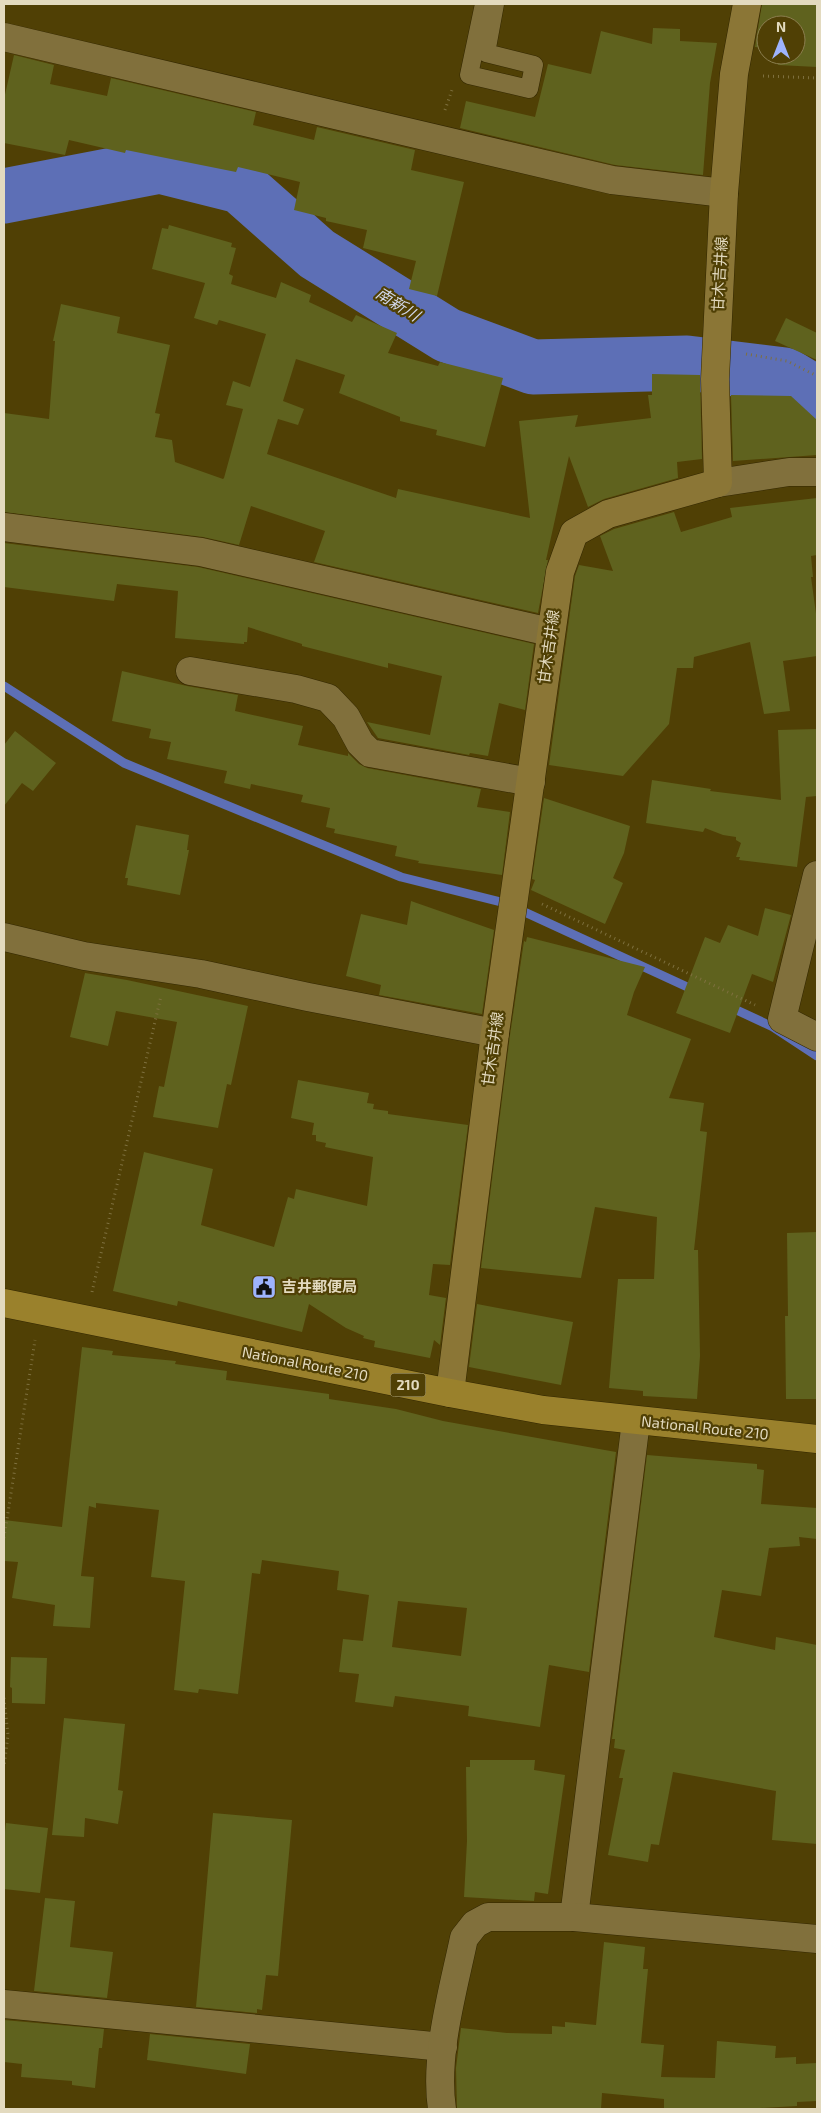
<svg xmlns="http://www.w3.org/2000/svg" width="821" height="2113" font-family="'Exo 2','Noto Sans JP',sans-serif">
<rect width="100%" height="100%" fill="#504005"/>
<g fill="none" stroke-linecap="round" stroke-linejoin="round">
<g stroke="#5d6fb6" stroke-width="9">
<polyline points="4,686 124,763 401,877 505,903 696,991"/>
<polyline points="728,1006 773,1027 817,1056"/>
</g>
<polyline stroke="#5d6fb6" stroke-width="55" points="4,196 160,166 240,186 317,254 447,335 533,367 687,363 785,375 817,394"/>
</g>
<g fill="#5f621e" fill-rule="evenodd">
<polygon points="762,4 817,4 817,67 778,65 779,55 796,55 796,25 766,25 766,48 755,47"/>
<polygon points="653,28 680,29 680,41 717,43 710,83 703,175 615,165 460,128 466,101 535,117 548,64 591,74 601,31 652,44"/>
<polygon points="14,55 54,65 50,84 107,96 111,78 256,112 253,125 314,140 317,127 415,150 411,170 464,182 437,296 409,289 416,261 363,248 367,230 326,221 326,218 294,210 300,182 238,167 236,172 126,150 125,153 69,140 65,155 4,143 4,99"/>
<polygon points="169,225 232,243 231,247 236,248 229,274 233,276 231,284 276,298 281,282 311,295 309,302 352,322 356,315 397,333 388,353 438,366 440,362 503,378 485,447 436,435 437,430 400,421 400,417 339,393 345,375 296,359 283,401 304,409 298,425 278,419 267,454 396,498 398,489 530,518 519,421 578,415 575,427 651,418 648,395 652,395 652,374 700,375 702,459 677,462 678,478 604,499 588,507 569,456 546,560 548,560 538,613 314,562 325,531 251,506 239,545 203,537 4,512 4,413 49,419 55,341 53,341 61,304 120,317 117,333 170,345 155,413 160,414 155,437 172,440 175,462 223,479 224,478 243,409 226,405 233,381 250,387 266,334 219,320 217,325 194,318 205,283 152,269 162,228 168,229"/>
<polygon points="786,318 817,333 817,360 775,341"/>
<polygon points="731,395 791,396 817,420 817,455 733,461"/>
<polygon points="817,498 817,555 811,556 813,577 811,577 817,621 817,656 783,661 790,711 764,714 750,642 694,657 693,668 677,668 669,724 623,776 549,765 575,576 579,565 613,571 600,536 614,529 674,512 681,532 732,517 730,508"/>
<polygon points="4,543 198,567 534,644 525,710 499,703 488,756 470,753 469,755 378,738 367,722 430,735 442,676 388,663 388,668 302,646 302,644 248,627 247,642 244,642 244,644 175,638 178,591 117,584 114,601 4,587"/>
<polygon points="122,671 187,686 238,695 235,711 303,726 298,745 348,756 348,753 359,764 367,768 481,789 477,807 510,812 502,875 418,863 419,861 395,856 397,846 334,833 335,829 326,827 330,808 301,802 303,795 251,784 250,789 224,783 227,771 167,759 171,742 149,738 151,729 112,721"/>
<polygon points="817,729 817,796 806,797 797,867 739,860 740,857 736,857 741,843 736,840 736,837 723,835 705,828 703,832 646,823 652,780 711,789 710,791 781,800 778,730"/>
<polygon points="15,731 56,763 33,791 22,783 4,806 4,745"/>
<polygon points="544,798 630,826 624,853 613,878 623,883 605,924 531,890 535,880 532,879"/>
<polygon points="136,825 189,835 187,850 189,850 180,895 127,885 128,878 125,878"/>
<polygon points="411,901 494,930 482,1014 379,995 381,985 346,976 361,914 407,925"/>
<polygon points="765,908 791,915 773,982 752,974 730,1033 676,1013 705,937 720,943 728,925 758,936"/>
<polygon points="527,937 645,967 634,992 627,1015 691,1039 669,1098 704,1103 700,1131 707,1132 694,1250 698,1250 700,1356 697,1399 643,1396 643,1391 609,1388 618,1279 654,1279 657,1217 595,1207 581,1278 481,1268 510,1035 524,941 526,942"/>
<polygon points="85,973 127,980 248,1006 231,1085 227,1084 218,1128 153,1117 159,1086 164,1087 177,1022 116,1011 108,1046 70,1037"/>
<polygon points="298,1080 369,1093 367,1103 374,1104 373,1109 388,1111 388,1114 468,1125 450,1265 433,1264 429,1295 446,1298 440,1345 434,1340 430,1358 374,1347 375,1341 363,1338 364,1336 346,1328 309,1304 302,1332 178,1301 177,1306 113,1291 144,1152 213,1169 201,1225 274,1247 288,1197 294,1199 296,1189 367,1206 373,1157 325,1147 326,1143 316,1141 316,1135 312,1135 314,1123 291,1118"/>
<polygon points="817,1232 817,1399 786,1399 785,1316 788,1316 787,1233"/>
<polygon points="477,1304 573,1322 561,1385 469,1367"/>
<path d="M82,1347l31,4 -1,4 64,6 -1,3 52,7 -1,9 103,14v5l67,10 47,12 173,31 -27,220 -40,-7 -9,62 -72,-11 1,-10 -74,-10 -2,11 -38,-5 4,-28 -20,-2 4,-33 20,2 6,-46 -32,-5 2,-19 -77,-11 -2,14 -8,-1 -14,121 -39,-5 -1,4 -24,-3 11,-109 -34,-4 8,-67 -63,-7v5l-7,-2 -8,70 13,1 -4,51 -37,-2 2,-21 -43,-7 6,-36 -14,-1v-41l58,7zM398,1601l69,7 -6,48 -69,-9z"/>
<polygon points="647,1455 757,1464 757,1469 764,1470 761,1504 817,1508 817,1539 799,1537 800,1546 769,1548 761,1596 722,1590 714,1637 775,1650 776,1637 817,1645 817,1844 772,1840 776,1791 673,1772 659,1845 651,1844 648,1862 608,1855 623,1778 619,1778 625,1750 614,1748 615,1739 612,1739"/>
<polygon points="11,1657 47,1658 45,1704 12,1703 12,1688 10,1687"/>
<polygon points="64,1718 125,1724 118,1790 123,1791 118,1824 85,1818 84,1837 52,1835"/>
<polygon points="470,1760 535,1760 534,1770 565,1775 548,1894 535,1892 534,1901 464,1897 467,1841 466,1767 470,1767"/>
<polygon points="213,1813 292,1820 278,1976 266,1975 262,2010 257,2009 257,2013 196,2007"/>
<polygon points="6,1823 48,1828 40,1893 4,1889 4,1840"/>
<polygon points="45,1898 75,1901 70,1947 113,1952 107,1998 34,1991"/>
<polygon points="604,1942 645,1947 643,1969 648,1969 641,2043 664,2045 661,2077 715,2078 717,2041 776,2046 775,2058 796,2057 796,2064 817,2063 817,2101 797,2102 797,2106 742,2109 664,2109 664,2099 602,2093 601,2109 457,2109 456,2068 461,2028 507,2033 552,2034 552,2026 565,2027 565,2022 596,2025"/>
<polygon points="4,2020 104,2029 102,2048 99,2048 95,2088 72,2085 72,2081 21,2077 22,2064 4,2062"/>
<polygon points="150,2034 250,2044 246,2074 147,2060"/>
</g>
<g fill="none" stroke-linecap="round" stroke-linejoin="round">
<defs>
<polyline id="service" points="484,4 469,75 529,89 534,65 486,53 495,4"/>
<g id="minor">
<polyline points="4,37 612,180 724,193"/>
<polyline points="718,483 789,472 817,472"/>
<polyline points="4,527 201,552 550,632"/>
<polyline points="190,671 296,689 328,698 346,717 360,743 370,753 531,782"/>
<polyline points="817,875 782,1019 817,1037"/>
<polyline points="4,937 84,956 201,974 308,997 495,1033"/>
<polyline points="574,1917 636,1421"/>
<polyline points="4,2004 443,2047"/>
<path d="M442,2109c-8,-54 11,-118 22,-171l11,-14 13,-7h86l243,22"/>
</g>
<polyline id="secondary" points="450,1393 495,1033 560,572 574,533 608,514 718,483 715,379 724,193 734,74 747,4"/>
<polyline id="trunk" points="4,1303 450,1393 543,1410 817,1439"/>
</defs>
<use href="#service" stroke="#332700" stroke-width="19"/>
<use href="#minor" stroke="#332700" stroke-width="29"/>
<use href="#secondary" stroke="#332700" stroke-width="29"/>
<use href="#trunk" stroke="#332700" stroke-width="29"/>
<g stroke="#7e703f" stroke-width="3" stroke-dasharray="1 4" stroke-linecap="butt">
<polyline points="763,76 817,78"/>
<polyline points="445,110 452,90"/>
<polyline points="746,354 787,361 817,376"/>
<polyline points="542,904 755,1005"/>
<polyline points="92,1292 161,996"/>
<polyline points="4,1538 35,1340"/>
<polyline points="4,1698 8,1735 4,1767"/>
</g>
<use href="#service" stroke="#81703c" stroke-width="18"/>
<use href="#minor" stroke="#81703c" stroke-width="28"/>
<use href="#secondary" stroke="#8b7636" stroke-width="28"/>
<use href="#trunk" stroke="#9a812c" stroke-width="28"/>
</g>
<defs>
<symbol id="civic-square" viewBox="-11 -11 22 22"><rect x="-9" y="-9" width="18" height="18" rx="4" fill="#9eb3fd" stroke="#504005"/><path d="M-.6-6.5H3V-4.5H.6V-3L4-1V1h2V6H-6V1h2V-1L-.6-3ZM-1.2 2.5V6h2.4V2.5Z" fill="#111"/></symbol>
</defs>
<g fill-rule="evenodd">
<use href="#civic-square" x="250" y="1273" width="28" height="28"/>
</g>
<g text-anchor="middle" stroke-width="4.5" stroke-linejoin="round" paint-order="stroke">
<rect fill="#504005" stroke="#b7ac87" stroke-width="1" x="390.5" y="1373.5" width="35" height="23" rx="4"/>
<g font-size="14" font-weight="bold" fill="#e3dabf">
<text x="408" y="1390">210</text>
</g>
<g font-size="15" fill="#e3dabf" stroke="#504005">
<text transform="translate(720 274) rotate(-87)" y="5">甘木吉井線</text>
<text transform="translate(549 647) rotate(-82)" y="5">甘木吉井線</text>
<text transform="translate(493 1049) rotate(-82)" y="5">甘木吉井線</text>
<text transform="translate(305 1364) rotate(11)" y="5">National Route 210</text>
<text transform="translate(705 1428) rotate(6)" y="5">National Route 210</text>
</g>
<g font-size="15" font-weight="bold" fill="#e3dabf" stroke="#504005" text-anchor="start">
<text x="282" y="1292">吉井郵便局</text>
</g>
<g font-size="16" font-style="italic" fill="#d3d9ed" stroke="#504005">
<text transform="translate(398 304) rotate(32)" y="6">南新川</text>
</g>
</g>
<rect width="821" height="2113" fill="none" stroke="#e3dabf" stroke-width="10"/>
<g transform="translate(781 40)"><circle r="24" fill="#504005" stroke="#8b7e4f"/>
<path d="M0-4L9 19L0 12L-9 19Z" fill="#9eb3fd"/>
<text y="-8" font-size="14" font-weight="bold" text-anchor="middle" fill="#e3dabf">N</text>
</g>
</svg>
